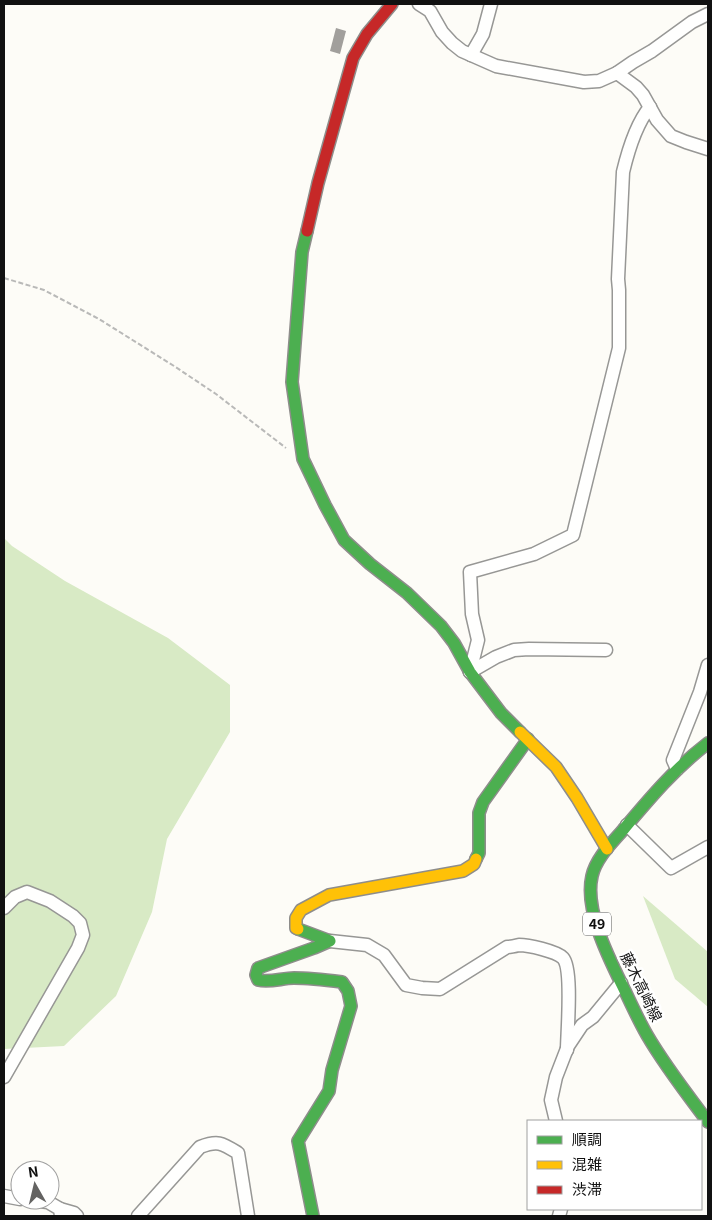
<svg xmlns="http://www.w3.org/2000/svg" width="712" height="1220" font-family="Georgia,'Noto Sans JP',serif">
<rect width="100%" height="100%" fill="#fdfcf7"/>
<g fill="#d8eac5">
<polygon points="4,538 12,546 65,581 168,638 230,685 230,732 167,839 152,912 116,996 64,1046 4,1049"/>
<polygon points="643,896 708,952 708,1007 675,979"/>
</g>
<polygon fill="#a19f9c" points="336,28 346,31 340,54 330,51"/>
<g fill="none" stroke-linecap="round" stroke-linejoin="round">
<defs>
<g id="street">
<polyline points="419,4 430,11 442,32 452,43 462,51 496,66 584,82 599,81 617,73 636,87 643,95 657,120 671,136 686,142 708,149"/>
<polyline points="471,55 483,34 491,4"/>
<polyline points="617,73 633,62 652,51 692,22 708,14"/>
<path d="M470,672l8,-32 -6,-26 -2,-42 64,-18 39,-19 46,-187v-58l-1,-11 5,-107c5,-21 13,-48 27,-65"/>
<polyline points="470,672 496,657 514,650 529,649 606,650"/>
<polyline points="677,769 673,760 700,692 708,665"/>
<polyline points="627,825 671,868 708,847"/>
<polyline points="4,908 15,897 27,892 50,901 73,916 80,923 83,935 78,948 4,1077"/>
<path d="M330,941l37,4 17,10 22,30 16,3 18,1 67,-42c4,0 8,-1 12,-2 9,0 37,6 44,13 10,11 4,75 4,92"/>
<polyline points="556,1121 551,1100 556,1077 568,1046 582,1025 593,1017 621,983"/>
<polyline points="4,1196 20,1199"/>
<polyline points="31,1200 48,1202 60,1209 61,1216"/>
<polyline points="60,1209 74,1213 77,1216"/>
<path d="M138,1216l62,-69c18,-7 22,-4 38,6l10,63"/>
<polyline points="559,1216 561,1209"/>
</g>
<g id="fast">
<polyline points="307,231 302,252 292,382 303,459 325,505 344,540 370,564 407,593 441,626 454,643 470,672 501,713 520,732"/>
<path d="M708,743c-33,25 -58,55 -85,87 -11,13 -27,28 -31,46 -8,35 18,84 33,115 7,15 14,30 22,44 18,31 40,59 61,87"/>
<polyline points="476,859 479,853 479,813 483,802 528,739"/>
<path d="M298,929l32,12 -16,7 -56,20 -2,7 2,5c12,3 24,-2 36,-2 16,0 32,2 48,4l6,9 3,15 -19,64 -3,21 -31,50 15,75"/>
</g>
<g id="slow">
<polyline points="520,732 556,767 577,798 607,849"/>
<polyline points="298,929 296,928 296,918 301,910 329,895 463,871 474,864 476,859"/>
</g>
<polyline id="jam" points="307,231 318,183 353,58 367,34 392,4"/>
</defs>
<use href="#street" stroke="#979795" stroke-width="15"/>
<use href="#fast" stroke="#8e8d8b" stroke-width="14"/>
<use href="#slow" stroke="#8e8d8b" stroke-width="14"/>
<use href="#jam" stroke="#8e8d8b" stroke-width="14"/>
<polyline stroke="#b9b9b8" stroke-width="2" stroke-dasharray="5 2.5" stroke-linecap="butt" points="4,278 44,290 99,319 174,366 216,394 286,448"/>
<use href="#street" stroke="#fffffe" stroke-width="12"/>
<use href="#fast" stroke="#4caf50" stroke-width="11"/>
<use href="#slow" stroke="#ffc107" stroke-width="11"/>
<use href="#jam" stroke="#c62828" stroke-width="11"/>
</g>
<g text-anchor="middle" stroke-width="5" stroke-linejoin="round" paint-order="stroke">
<rect fill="#fff" stroke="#585858" stroke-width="1" x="583" y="912.5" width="28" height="23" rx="4"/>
<g font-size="14" font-weight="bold" fill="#111">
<text x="597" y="929">49</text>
</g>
<g font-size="15" fill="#111" stroke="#fff">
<text transform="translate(641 987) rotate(64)" y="5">藤木高崎線</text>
</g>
</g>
<rect width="712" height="1220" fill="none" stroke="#111111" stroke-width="10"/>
<rect x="527" y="1120" width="175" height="90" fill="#ffffff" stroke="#a0a0a0"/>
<rect x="537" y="1136" width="25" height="8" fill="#4caf50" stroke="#a0a0a0"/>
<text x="572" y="1145" font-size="15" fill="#111111">順調</text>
<rect x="537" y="1161" width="25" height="8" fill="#ffc107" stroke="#a0a0a0"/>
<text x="572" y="1170" font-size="15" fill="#111111">混雑</text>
<rect x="537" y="1186" width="25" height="8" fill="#c62828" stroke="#a0a0a0"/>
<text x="572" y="1195" font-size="15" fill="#111111">渋滞</text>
<g transform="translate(35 1185) rotate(352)"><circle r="24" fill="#ffffff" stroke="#a0a0a0"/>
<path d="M0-4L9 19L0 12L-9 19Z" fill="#646362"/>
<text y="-8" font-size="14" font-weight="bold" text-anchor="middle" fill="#111111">N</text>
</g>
</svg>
